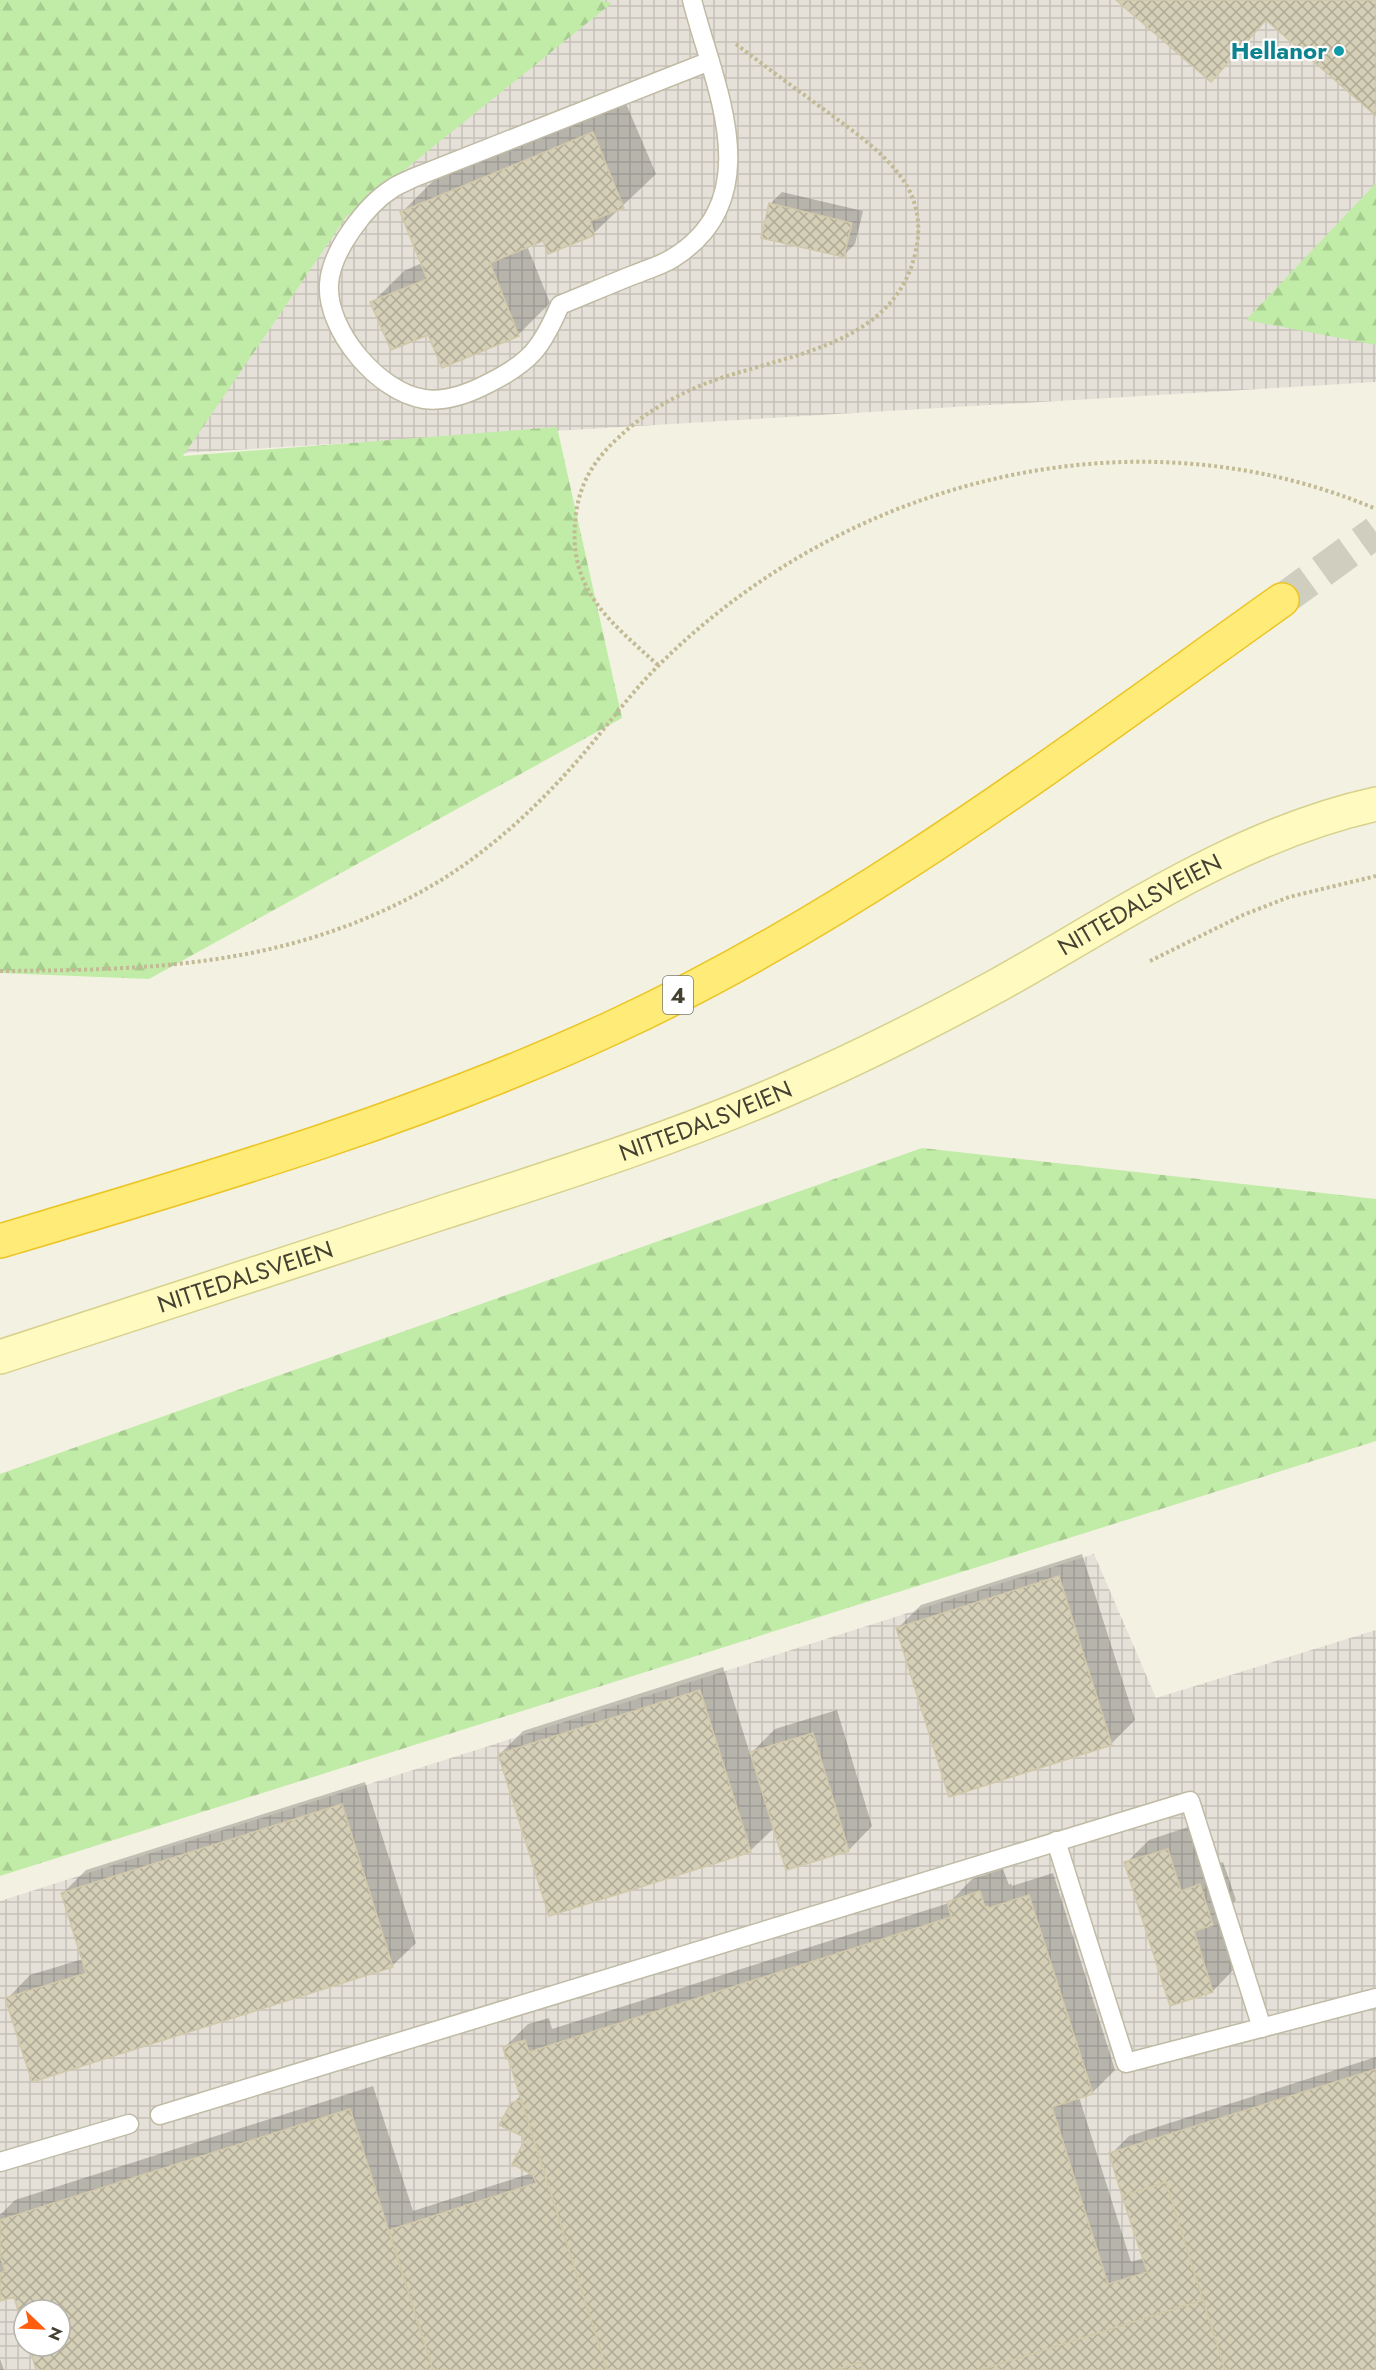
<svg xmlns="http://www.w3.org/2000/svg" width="1376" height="2370" font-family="Jost,sans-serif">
<defs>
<pattern id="industrial-grid" width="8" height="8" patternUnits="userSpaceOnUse" patternTransform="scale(1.5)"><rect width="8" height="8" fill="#e5e1d8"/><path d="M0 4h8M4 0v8" fill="none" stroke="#c6c2ba"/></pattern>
<pattern id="forest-firs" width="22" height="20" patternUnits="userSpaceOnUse" patternTransform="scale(1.5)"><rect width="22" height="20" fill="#c1eca7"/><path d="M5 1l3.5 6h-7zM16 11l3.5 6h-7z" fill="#a7cc90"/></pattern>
<pattern id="building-cross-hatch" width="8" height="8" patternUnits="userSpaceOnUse" patternTransform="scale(1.5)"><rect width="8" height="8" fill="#d5cfb7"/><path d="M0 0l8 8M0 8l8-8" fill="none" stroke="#afaa95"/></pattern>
</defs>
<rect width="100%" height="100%" fill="#f3f1e2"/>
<g fill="url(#industrial-grid)" fill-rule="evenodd">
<polygon points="212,0 1376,0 1376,382 183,453"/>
<path d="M1094,1554l62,144 220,-68v740h-1376v-469zM24,2310h36v36h-36z"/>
</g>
<g fill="url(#forest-firs)">
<polygon points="0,0 599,0 612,3 346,217 183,456 557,427 622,718 149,979 0,973"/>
<polygon points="1376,183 1376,345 1246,320"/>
<polygon points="922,1148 1376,1199 1376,1441 0,1876 0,1474"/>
</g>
<g fill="#0003">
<polygon points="625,101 656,174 594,233 543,239 527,246 550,303 518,335 443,366 429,333 372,303 404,271 422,263 402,212 434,180"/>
<polygon points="782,192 863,211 855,244 843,256 770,204"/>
<polygon points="1082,1554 1135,1720 1112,1743 950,1795 897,1629 921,1605"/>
<polygon points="723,1667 750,1754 775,1729 837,1710 872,1826 849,1850 775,1827 750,1851 500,1754 523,1731"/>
<polygon points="365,1782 416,1943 392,1966 7,1999 30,1975 83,1959 62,1894 86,1870"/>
<polygon points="1191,1826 1204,1868 1223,1862 1236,1900 1220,1916 1236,1967 1213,1991 1171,2004 1126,1863 1149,1840"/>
<polygon points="1003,1869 1009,1885 1011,1883 1012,1886 1053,1873 1115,2070 1092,2093 1079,2097 1131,2262 1144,2258 1111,2154 1129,2136 1376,2057 1376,2370 38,2370 30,2346 60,2346 60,2310 24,2310 24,2326 14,2295 0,2300 0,2258 2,2257 0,2251 0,2215 15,2200 373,2086 413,2211 532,2173 525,2142 512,2104 521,2095 504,2048 528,2024 549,2018 552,2029 949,1903 972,1879"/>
<polygon points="0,2359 4,2370 0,2370"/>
</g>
<g fill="url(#building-cross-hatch)" stroke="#d1c8aa" stroke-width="1.5">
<polygon points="1116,0 1376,0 1376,116 1266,20 1211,82"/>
<polygon points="593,132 624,208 590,221 595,235 548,254 543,241 490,263 519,336 442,368 428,335 391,350 370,302 427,279 400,212"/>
<polygon points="769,203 852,223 844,257 761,238"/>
<polygon points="1059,1576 1112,1745 949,1797 896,1628"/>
<polygon points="700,1690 751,1852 549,1916 498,1754"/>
<polygon points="813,1733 849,1851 786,1870 750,1752"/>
<polygon points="342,1804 393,1967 32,2082 5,1998 86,1973 61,1893"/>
<polygon points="1168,1849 1181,1891 1200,1884 1213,1925 1194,1931 1213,1992 1170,2006 1124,1862"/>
<polygon points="980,1891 985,1907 988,1906 989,1908 1029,1895 1093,2094 1052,2107 1108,2284 1147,2272 1122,2196 1166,2182 1203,2300 981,2370 863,2370 861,2362 835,2370 607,2370 508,2058 506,2059 503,2047 525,2040 529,2052 951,1917 947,1902"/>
<polygon points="1376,2069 1376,2370 1225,2370 1166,2182 1122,2196 1109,2153"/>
<polygon points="521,2100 607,2370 433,2370 389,2230 536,2183 533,2175 512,2164 524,2142 522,2136 499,2125 511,2103"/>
<polygon points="350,2109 433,2370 36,2370 29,2346 60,2346 60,2310 24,2310 24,2331 14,2297 0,2301 0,2273 5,2271 0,2256 0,2220"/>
<polygon points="1203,2300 1225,2370 981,2370"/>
<polygon points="861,2362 863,2370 835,2370"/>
</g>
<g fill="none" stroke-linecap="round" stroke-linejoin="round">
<polyline stroke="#d0cebf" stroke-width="33" stroke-dasharray="33 16" stroke-linecap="butt" points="1282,600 1376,532"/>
<defs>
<g id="service">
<path d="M692,0c21,84 79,197 -19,258 -11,7 -25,11 -37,16 -26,10 -51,21 -76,31 -18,42 -29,57 -71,78 -19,10 -44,19 -65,16 -46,-7 -98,-69 -95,-115 2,-33 37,-79 64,-96 6,-4 14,-7 20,-10l297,-117"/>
<polyline points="1056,1841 1126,2063 1376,1998"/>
<polyline points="160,2115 1190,1801 1262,2028"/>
<polyline points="0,2162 129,2124"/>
</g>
<g id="secondary">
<path id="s1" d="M0,1357c147,-48 294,-96 441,-144 118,-38 238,-76 351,-126 71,-31 140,-66 208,-103 120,-67 239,-150 376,-180"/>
</g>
<path id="trunk" d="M0,1241c209,-62 418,-123 616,-215 240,-111 452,-274 666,-426"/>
</defs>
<use href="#service" stroke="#bfbba4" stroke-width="21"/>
<use href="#secondary" stroke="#d7d18d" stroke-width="36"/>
<use href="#trunk" stroke="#ebc525" stroke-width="36"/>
<g stroke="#c2ba94" stroke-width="4" stroke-dasharray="3 3" stroke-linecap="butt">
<path d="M658,665c-50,-45 -92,-77 -82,-151 4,-32 19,-55 42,-76 26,-25 53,-40 86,-54 78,-30 191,-35 212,-134 5,-23 2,-47 -11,-67 -19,-30 -51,-51 -79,-72 -30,-22 -60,-44 -90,-67"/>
<polyline points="1150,961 1243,915 1289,897 1376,876"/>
<path d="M0,971c148,-1 280,-4 415,-76 59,-31 111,-77 155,-126 31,-34 58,-74 91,-106 185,-183 471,-258 715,-154"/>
</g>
<use href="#service" stroke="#fff" stroke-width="18"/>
<use href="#secondary" stroke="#fffbc0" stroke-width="33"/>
<use href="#trunk" stroke="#ffec78" stroke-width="33"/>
</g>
<circle fill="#0f9aa8" stroke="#fff" stroke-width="2" cx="1339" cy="51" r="6"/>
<g text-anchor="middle" stroke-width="4.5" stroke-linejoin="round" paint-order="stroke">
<rect fill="#fff" stroke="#7d7a70" stroke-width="1.5" x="663" y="976" width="30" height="38" rx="4.5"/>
<g font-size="22" font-weight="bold" fill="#454132">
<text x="678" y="1003">4</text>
</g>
<g font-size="24" font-weight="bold" fill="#0d838f" stroke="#fff" text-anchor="end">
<text x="1327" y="59">Hellanor</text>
</g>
<g font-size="24" fill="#454132" stroke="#fff">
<text dy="8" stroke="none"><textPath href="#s1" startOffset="1230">NITTEDALSVEIEN</textPath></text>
<text dy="8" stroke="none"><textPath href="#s1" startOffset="744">NITTEDALSVEIEN</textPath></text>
<text dy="8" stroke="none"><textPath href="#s1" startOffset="258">NITTEDALSVEIEN</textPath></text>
</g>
</g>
<g transform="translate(42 2328) rotate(113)"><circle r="28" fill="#ffffff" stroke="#b5b3ad" stroke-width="1.5"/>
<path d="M0-4.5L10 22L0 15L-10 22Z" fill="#ff5c0d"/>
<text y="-9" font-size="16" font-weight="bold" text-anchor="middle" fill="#454132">N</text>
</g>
</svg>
